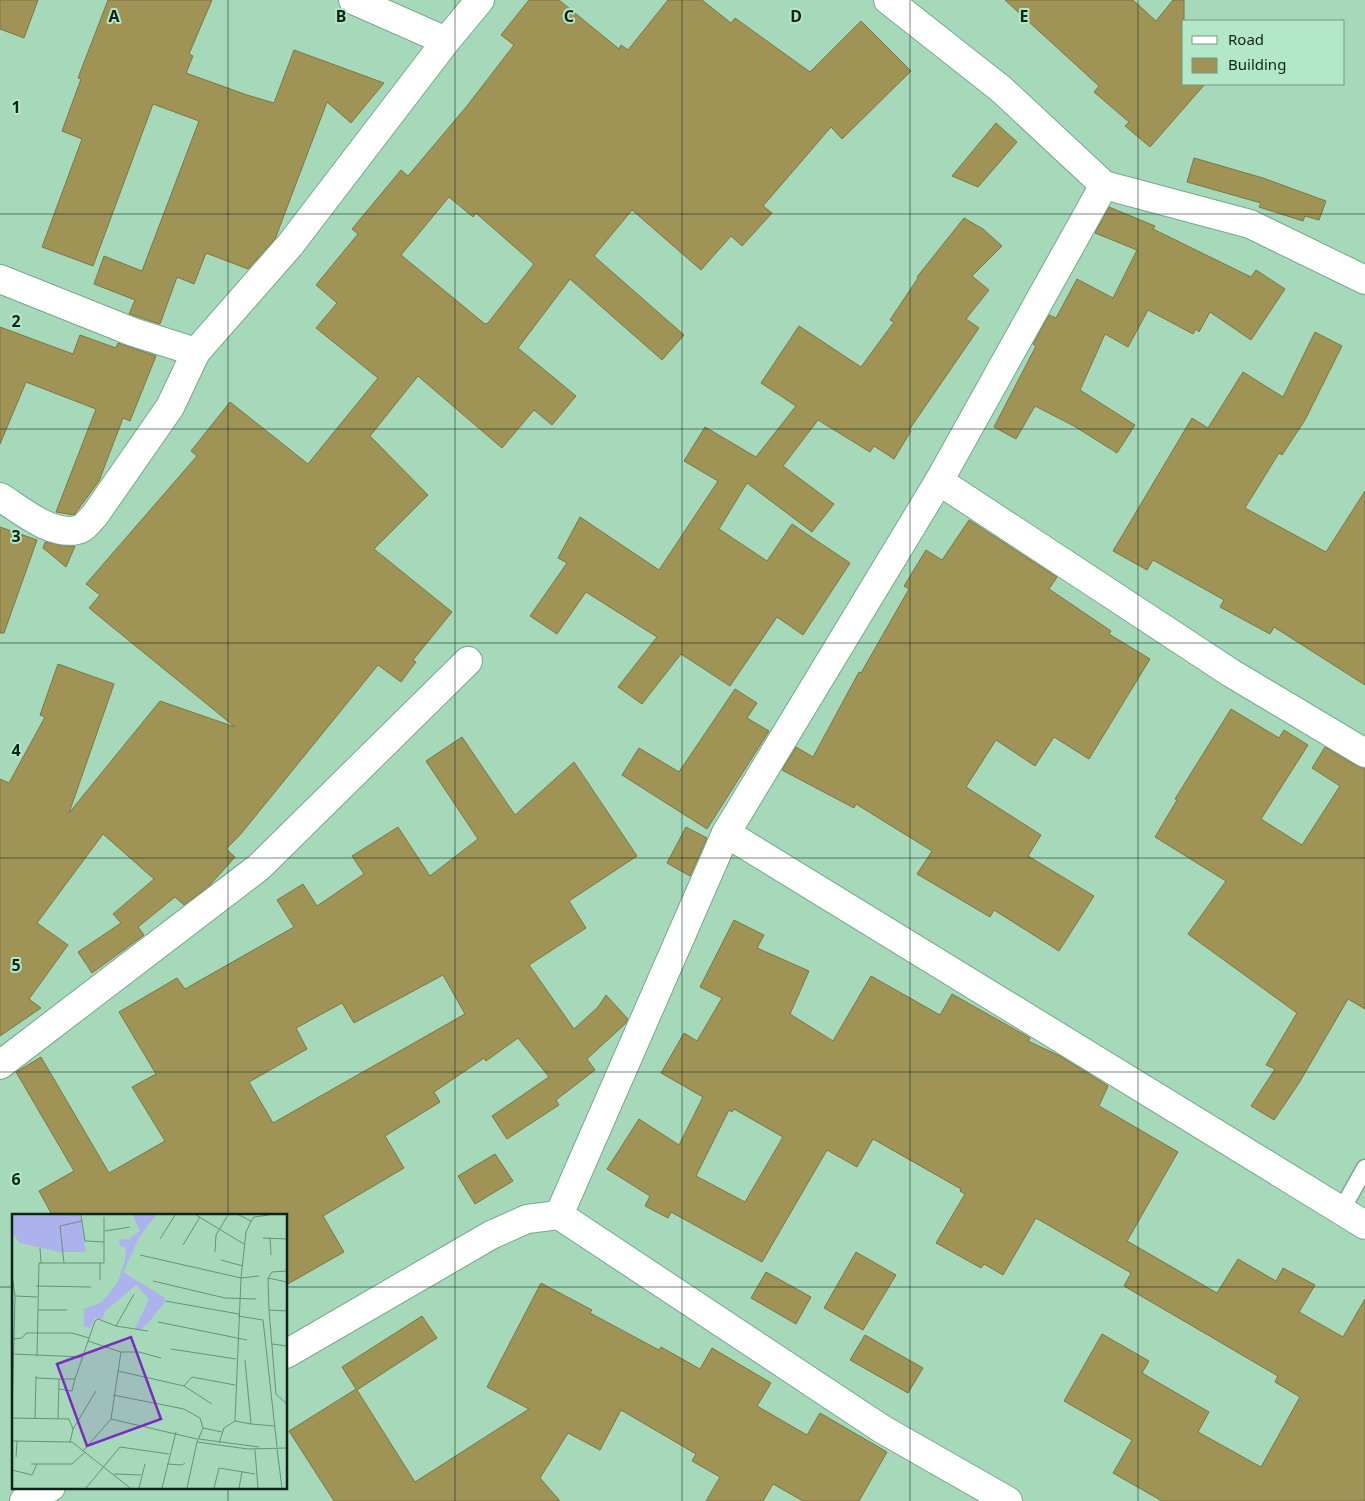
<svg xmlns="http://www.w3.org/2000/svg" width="1365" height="1501" font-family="'Noto Sans',sans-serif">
<rect width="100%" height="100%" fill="#a5d9ba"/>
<g fill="#9f9356" stroke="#7f7544" fill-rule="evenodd">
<polygon points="0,0 38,0 24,38 0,29"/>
<polygon points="108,0 212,0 189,54 193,56 186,73 247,95 274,103 294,50 384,83 351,123 327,102 275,239 248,269 206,253 194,284 177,277 160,324 129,314 135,300 94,284 104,256 142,271 199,121 153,104 93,266 42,247 82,139 62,131 81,79 78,78"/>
<path d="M529,0h30l60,49 2,-4 7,5 40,-50h34l29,23 4,-5 75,54 51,-51 50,50 -69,68 -11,-12 -68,79 9,7 -30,33 -11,-10 -30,34 -69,-60 -38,46 90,79 -22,25 -92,-81 -52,69 58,48 -24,29 -18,-15 -32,38 -84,-72 -48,60 58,59 -54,54 78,63 -39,48 3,2 -15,20 -23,-17 -138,170 -14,14 9,8 -26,29 -25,19 -9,-8 -37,30 6,8 -52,38 -14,-21 43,-29 -8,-9 41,-35 -51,-45 -66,89 31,22 -39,54 12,9 -41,28v-257l9,4 36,-66 -5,-2 18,-51 56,20 -45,129 91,-112 75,26 -146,-119 11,-13 -14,-11 111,-128 -6,-5 39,-49 78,62 70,-86 -62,-50 21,-25 -21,-18 42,-51 -6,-5 49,-59 7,6 59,-70 47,-61 -13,-10zM449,197l24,20 3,-4 58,51 -46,59 -3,1 -84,-69z"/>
<polygon points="1005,0 1133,0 1156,21 1173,0 1184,0 1184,84 1205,84 1150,147 1125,126 1129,122 1094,92 1099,86"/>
<polygon points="996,123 1017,142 978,187 952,176"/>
<polygon points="1194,158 1263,178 1326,201 1319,220 1305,216 1303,221 1259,207 1261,203 1187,182"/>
<polygon points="1109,207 1155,226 1153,229 1251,277 1256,270 1285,289 1251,340 1210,312 1199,332 1196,329 1193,334 1148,310 1128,347 1105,334 1080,390 1135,425 1117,453 1074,426 1035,406 1016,439 994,427 1036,346 1033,344 1049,315 1056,318 1077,279 1113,298 1137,250 1095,233"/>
<polygon points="964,218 983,229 1002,246 972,276 989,290 966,319 979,328 909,430 911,431 894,459 874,446 870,452 818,420 783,466 834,504 812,532 747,483 719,529 767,561 792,524 850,563 803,635 777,617 730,686 681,654 642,704 618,687 657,637 586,592 557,634 530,616 567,563 558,558 580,517 659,570 718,481 684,461 705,427 756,457 796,406 761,383 799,326 861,367 894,322 890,320 918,278 917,277"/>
<polygon points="0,327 73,354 80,335 116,348 118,343 156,356 130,421 123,418 99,481 74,515 56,512 96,409 26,382 0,444"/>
<polygon points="1315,332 1342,346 1305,420 1282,455 1279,453 1245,508 1326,552 1365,491 1365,685 1274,627 1270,634 1220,607 1224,600 1153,560 1147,570 1113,551 1192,418 1208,428 1243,372 1283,397"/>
<polygon points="969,520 1057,577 1049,589 1111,631 1109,634 1150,659 1089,759 1054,737 1035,766 996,740 966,787 1041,835 1028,856 1094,896 1059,951 994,910 990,917 917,874 932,851 856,804 854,808 782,770 796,747 813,757 859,672 861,673 909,589 904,586 926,550 942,560"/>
<polygon points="0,527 37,540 4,633 0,633"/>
<polygon points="45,542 65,546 75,546 66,567 43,548"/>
<polygon points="735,689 757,703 747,718 769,731 707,829 622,775 639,748 679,772"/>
<polygon points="1231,709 1279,738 1284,730 1308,745 1261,819 1302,845 1340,786 1312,768 1325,747 1357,766 1365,769 1365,1009 1348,999 1299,1083 1274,1120 1251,1106 1275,1069 1266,1065 1297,1013 1188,934 1226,881 1155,837 1177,800 1175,799"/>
<path d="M462,737l53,78 59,-53 63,94 -68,45 17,27 -57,37 45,64 24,-22 8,-12 22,24 -3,5 -38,35 8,11 -39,30 3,5 -52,34 -15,-23 57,-39 -31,-39 -32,23 -2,-3 -50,34 6,10 -55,34 19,32 -81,48 21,36 -58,33v-70h-234l-13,-24 35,-20 -58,-99 25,-15 68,116 56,-32 -33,-54 24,-13 -37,-62 58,-34 8,11 109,-62 -17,-27 26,-16 14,22 47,-32 -12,-18 46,-29 32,49 48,-37 -52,-78zM443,975l22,39 -192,109 -24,-41 58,-33 -11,-21 46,-25 12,20z"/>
<polygon points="686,827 707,838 690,876 667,863"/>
<path d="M734,920l30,15 -7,13 52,23 -19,43 43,27 38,-65 69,39 12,-21 78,44 -2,3 32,15 48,30 -9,20 79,46 -51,89 90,52 21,-34 38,22 7,-13 32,17 -16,27 44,25 22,-38v202h-203l-49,-28 19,-33 -68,-39 38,-67 47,27 -7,12 67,39 -11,20 63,35 39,-70 -25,-15 3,-6 -154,-90 7,-13 -95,-55 -33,57 -19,-11 -3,4 -45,-25 29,-49 -5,-3 1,-2 -88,-50 -16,28 -30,-17 -65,112 -91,-50 -3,6 -23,-12 5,-10 -43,-27 32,-50 40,26 24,-48 -42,-24 23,-40 13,8 25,-43 -22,-11zM734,1109l49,28 -38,65 -49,-26 33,-66 3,2z"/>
<polygon points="495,1154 513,1181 475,1204 458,1176"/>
<polygon points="856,1252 896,1275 863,1330 824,1308"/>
<polygon points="766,1272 811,1297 796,1324 751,1298"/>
<polygon points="541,1283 592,1310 590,1313 659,1350 661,1347 700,1369 712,1348 771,1383 757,1406 807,1435 820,1413 887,1452 859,1501 803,1501 773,1484 763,1501 706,1501 720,1477 692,1461 696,1454 621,1410 600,1450 568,1433 540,1478 560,1501 334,1501 289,1431 356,1389 342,1367 422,1316 437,1338 357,1390 415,1482 529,1409 487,1387"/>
<polygon points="865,1335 923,1368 908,1393 850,1360"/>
</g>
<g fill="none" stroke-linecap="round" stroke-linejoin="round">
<defs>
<polyline id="lane" points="1341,1211 1365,1168"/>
<g id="street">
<polyline points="353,0 446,41"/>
<polyline points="888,0 1001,89 1104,185 1250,224 1365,280"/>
<polyline points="0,279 133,332 196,352 290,245 446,41 480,0"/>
<polyline points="939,481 1231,673 1365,753"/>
<path d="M0,497c21,13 51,39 77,33 7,-1 13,-10 18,-15l75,-108 26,-55"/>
<polyline points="726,833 1365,1225"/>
<polyline points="0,1065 259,867 468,661"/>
<polyline points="559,1215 882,1429 1008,1501"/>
<polyline points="286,1354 491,1235 527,1219 559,1215 726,833 939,481 1104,185"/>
<polyline points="24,1501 51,1487"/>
</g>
</defs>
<use href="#lane" stroke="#77a98c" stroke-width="19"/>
<use href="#street" stroke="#77a98c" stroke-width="30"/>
<use href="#lane" stroke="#fff" stroke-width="16"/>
<use href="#street" stroke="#fff" stroke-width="28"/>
</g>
<path fill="none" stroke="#0f2419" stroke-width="1" stroke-opacity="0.55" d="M228,0v1215M455,0v1501M682,0v1501M910,0v1501M1138,0v1501M0,214h1365M0,429h1365M0,643h1365M0,858h1365M0,1072h1365M0,1287h14M286,1287h1079M228,1487v14"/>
<g transform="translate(12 1214)">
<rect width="275" height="275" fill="#a5d9ba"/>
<path d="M0,1h69l5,37h-27l-39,-9 -8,-10zM121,1h23l-16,21 -17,36 42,26 -2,6 -14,18 -8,7h-6l14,-30 -13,-14 -31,26 -2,8 -8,-1 -5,10 -6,-2v-17l18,-7 16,-20 7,-22 1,-13 -6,-1 -1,-6 10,-1 11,-8z" fill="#abb2ec"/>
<path fill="none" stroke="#69917a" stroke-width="1" d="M69,1l4,26 19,1M184,1l48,29M227,1l12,6 3,-4 15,-2M93,17l25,-4M251,24l24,1M258,24l1,17M148,25l15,-24M171,31l17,-28M28,34l1,15M203,38l1,-17 12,-20M128,41l101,23 18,-2M209,46l22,6M52,49l-4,-37 22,-5M275,57l-15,1 -4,6 1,32 18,1M0,61l3,21 -3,122M256,64l19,4M88,66v-17M141,67l72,17 31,1M24,72l55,1M3,82l22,1M153,87l74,13M26,96h29M257,96l7,84 11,10M226,102l25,4 14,127M146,108l89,18M104,112l32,5M1,125l9,-1 4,-5h46l17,5M76,127l33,11h18l22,6M260,130l15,2M159,135l65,10M1,140l69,3M25,142l2,-93h65v-46M233,146l6,64 23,2M106,157l66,15 28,18M24,164l23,1M172,172l8,-9 43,8M47,175l13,2 3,-12M101,181l71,14 16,9 3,10M0,204l57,1 4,10M23,204l1,-42M46,205l1,-40h16l20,-58 3,-2 18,7 18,-32M99,205l86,20M223,207l16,3M187,225l60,8M0,227l60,1 58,46M58,228l3,-13 23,-38M185,228l51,7 39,-1M207,229l5,-15 11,-7 6,-143 5,-46 5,-11M265,235l5,39M243,236l3,38M71,237l28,-32 10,-67M4,243l1,-16M19,250h41l13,-12M155,250l15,1 3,-2M0,256l20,5 5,-11M102,260l27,1M74,274l34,-41 49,7M127,274l6,-24M150,274l14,-56M175,274l10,-46 6,-14 19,4M202,274l5,-20 36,6M227,274l3,-16"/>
<path fill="#7b2cbf" fill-opacity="0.15" stroke="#7b2cbf" stroke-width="2.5" d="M119,123l30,82 -74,27 -30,-82z"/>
<rect width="275" height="275" fill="none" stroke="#0f2419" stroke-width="2.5"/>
</g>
<g font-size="16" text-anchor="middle" font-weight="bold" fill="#0f2419" stroke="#b2e7c7" stroke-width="4" stroke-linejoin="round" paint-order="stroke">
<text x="114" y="22">A</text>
<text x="341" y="22">B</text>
<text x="569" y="22">C</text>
<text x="796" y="22">D</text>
<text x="1024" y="22">E</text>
<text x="16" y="113">1</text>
<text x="16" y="327">2</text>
<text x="16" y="542">3</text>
<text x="16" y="756">4</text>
<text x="16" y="971">5</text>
<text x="16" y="1185">6</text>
</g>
<rect x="1182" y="20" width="162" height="65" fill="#b2e7c7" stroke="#719981"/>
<rect x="1192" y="36" width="25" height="8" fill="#ffffff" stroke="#719981"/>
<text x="1228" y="45" font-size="15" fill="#0f2419">Road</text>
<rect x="1192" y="58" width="25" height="15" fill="#9f9356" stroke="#719981"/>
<text x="1228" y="70" font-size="15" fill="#0f2419">Building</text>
</svg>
